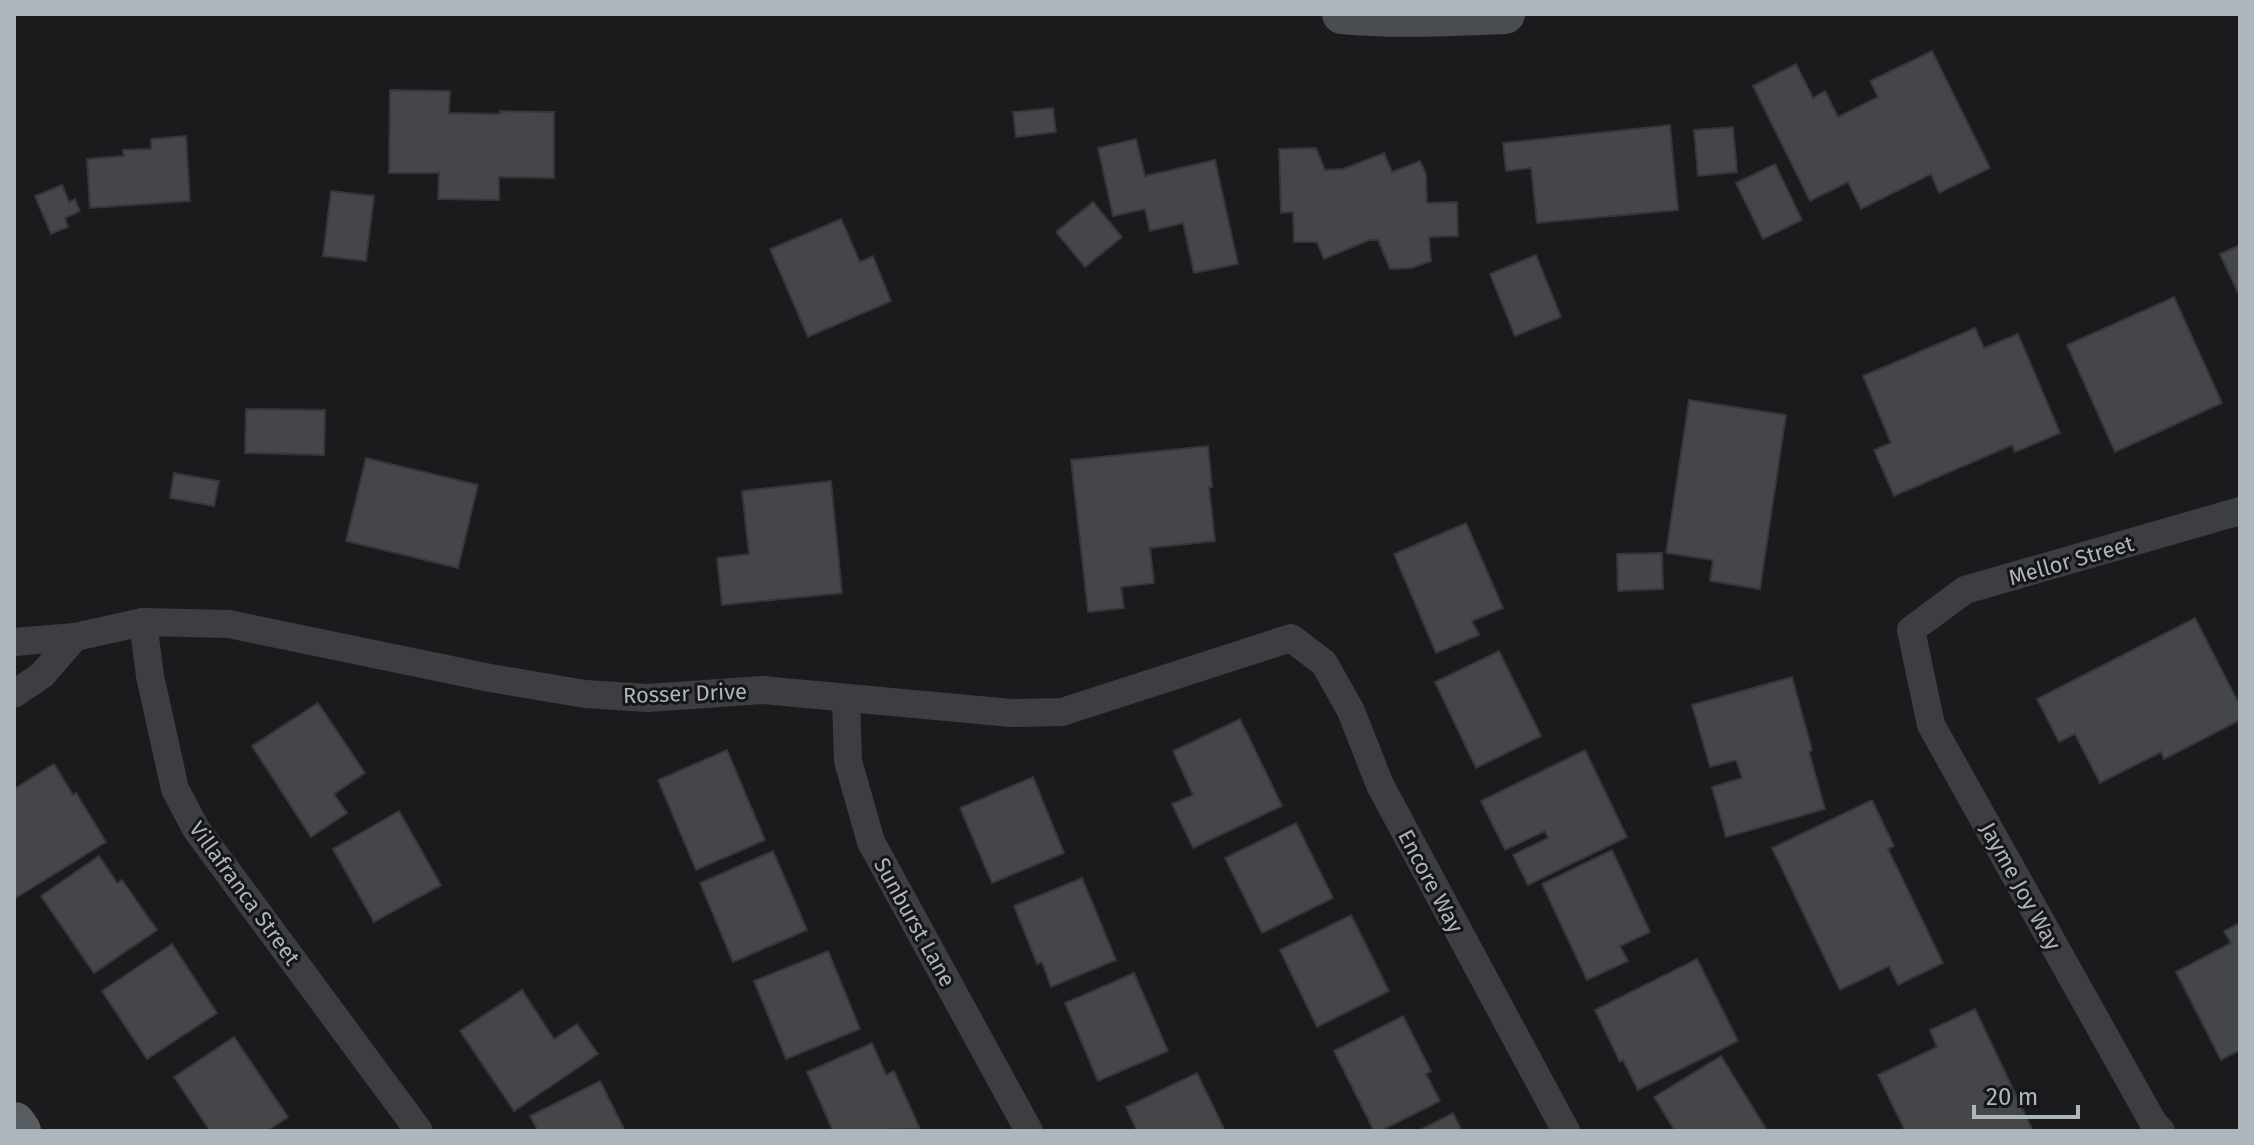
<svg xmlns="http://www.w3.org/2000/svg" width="2254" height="1145" font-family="'Fira Sans',sans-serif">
<rect width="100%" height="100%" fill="#1b1b1d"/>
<g fill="#45464a" stroke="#353639" stroke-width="2">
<polygon points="1932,51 1990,168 1939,193 1931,174 1861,209 1848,182 1810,201 1753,86 1796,64 1813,98 1825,91 1838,117 1878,97 1870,81"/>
<polygon points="390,90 450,91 449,113 500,114 500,111 554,112 554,178 499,177 499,200 438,199 439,173 389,173"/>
<polygon points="1053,108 1056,132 1016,137 1013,112"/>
<polygon points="1670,125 1678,210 1537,223 1531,168 1506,171 1503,143"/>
<polygon points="1733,127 1737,172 1698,176 1694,130"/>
<polygon points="186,136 190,201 90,208 87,159 124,156 123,150 151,149 151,139"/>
<polygon points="1136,139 1145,176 1215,160 1238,264 1194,273 1183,223 1150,231 1145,209 1113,216 1098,148"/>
<polygon points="1316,148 1325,170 1343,169 1384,153 1392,172 1420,161 1426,174 1427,203 1457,202 1458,236 1429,237 1431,261 1412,268 1390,269 1378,240 1369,240 1324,259 1317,242 1294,242 1293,212 1281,213 1279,149"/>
<polygon points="1775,164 1802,220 1763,239 1736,183"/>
<polygon points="62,185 69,202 75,199 80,211 65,218 68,227 51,234 35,196"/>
<polygon points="331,191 374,196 366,261 323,256"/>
<polygon points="1093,202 1122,237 1085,267 1056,232"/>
<polygon points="841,219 860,262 873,256 891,301 808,337 770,249"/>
<polygon points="2240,245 2240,297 2220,254"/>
<polygon points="1536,255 1561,317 1515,336 1490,274"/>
<polygon points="2174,297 2222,403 2115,452 2067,345"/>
<polygon points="1975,328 1984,348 2018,334 2060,433 2015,452 2012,445 1894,496 1874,450 1891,443 1863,376"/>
<polygon points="1689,400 1786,415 1760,589 1710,581 1713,560 1666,553"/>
<polygon points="246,409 325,410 324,455 245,453"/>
<polygon points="1208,446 1212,487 1209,487 1215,541 1150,548 1154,583 1121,587 1124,608 1088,612 1071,460"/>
<polygon points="366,458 478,485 458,568 346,541"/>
<polygon points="174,473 219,481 214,506 170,498"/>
<polygon points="831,481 842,593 722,605 717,558 749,554 742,491"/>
<polygon points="1466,523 1503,608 1472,621 1479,635 1436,653 1394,554"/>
<polygon points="1662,553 1663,589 1618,591 1617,554"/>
<polygon points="2195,618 2240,706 2240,720 2164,759 2161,752 2100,783 2075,734 2059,742 2037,699"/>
<polygon points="1499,651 1541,736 1476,768 1435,682"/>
<polygon points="1792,677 1812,750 1809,752 1825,809 1726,837 1712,787 1742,778 1736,760 1710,767 1692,705"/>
<polygon points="318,703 365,773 334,794 347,813 311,837 252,746"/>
<polygon points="1240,719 1282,806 1193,848 1172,804 1193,795 1173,751"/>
<polygon points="727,750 765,840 696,870 658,780"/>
<polygon points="1585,750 1627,837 1528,885 1513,855 1548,838 1545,831 1505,850 1481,801"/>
<polygon points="54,764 73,795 76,793 106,842 14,899 14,789"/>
<polygon points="1033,777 1064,853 992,883 960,808"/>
<polygon points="1872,800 1894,846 1888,849 1943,963 1898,985 1889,966 1840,990 1772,848"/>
<polygon points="399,811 441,885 374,922 333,849"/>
<polygon points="1296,823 1333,898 1262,933 1225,858"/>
<polygon points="1612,850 1650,932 1620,946 1628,961 1587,980 1542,884"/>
<polygon points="773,851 807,930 733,962 700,883"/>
<polygon points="99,856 117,883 122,880 157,930 94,973 41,896"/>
<polygon points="1082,878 1116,960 1051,987 1042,962 1037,964 1014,906"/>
<polygon points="1351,915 1389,991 1317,1027 1280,950"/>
<polygon points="2240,923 2240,1050 2221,1060 2176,972 2231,943 2224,931"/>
<polygon points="172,944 217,1013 147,1059 102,991"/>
<polygon points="828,951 860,1029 786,1059 754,981"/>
<polygon points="1697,959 1738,1041 1638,1090 1623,1060 1620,1062 1595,1010"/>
<polygon points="1134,973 1168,1051 1098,1081 1065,1003"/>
<polygon points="522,990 554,1039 577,1024 598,1054 514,1111 460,1031"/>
<polygon points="1975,1009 2033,1131 1905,1131 1878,1075 1937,1047 1930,1030"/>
<polygon points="1403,1016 1431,1071 1426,1074 1440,1101 1380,1131 1374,1131 1334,1051"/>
<polygon points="234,1037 288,1117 267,1131 210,1131 174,1077"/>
<polygon points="872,1043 886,1075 894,1071 920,1129 833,1131 807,1072"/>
<polygon points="1721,1056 1766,1129 1763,1131 1675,1131 1654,1097"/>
<polygon points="1197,1073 1225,1131 1137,1131 1126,1107"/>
<polygon points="600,1081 625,1131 538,1131 530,1116"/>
<polygon points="1453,1113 1462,1131 1418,1131"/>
</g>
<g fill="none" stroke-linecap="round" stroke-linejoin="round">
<g stroke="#3c3e42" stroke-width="28">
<polyline points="143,622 150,676 175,789 196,829 419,1131"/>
<polyline points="14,642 75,637 143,622 229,624 490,678 585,694 648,698 762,690 1011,713 1062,712 1291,638 1324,663 1351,711 1380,785 1566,1131"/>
<polyline points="14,694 42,675 75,637"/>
<polyline points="846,698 848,761 871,842 1029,1131"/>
<polyline points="2161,1131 2154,1124 1931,725 1911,630 1965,590 2240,511"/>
</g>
<path stroke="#494d52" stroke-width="40" d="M1342,14c54,5 108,2 163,0"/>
<polyline stroke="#575c61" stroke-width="44" points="14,1124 19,1131"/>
</g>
<g text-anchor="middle" stroke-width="6" stroke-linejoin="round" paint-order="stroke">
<g font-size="22" fill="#adb5bd" stroke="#161618">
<text transform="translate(2071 560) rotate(-16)" y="8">Mellor Street</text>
<text transform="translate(685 693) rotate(-2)" y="8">Rosser Drive</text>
<text transform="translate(1431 881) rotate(62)" y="8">Encore Way</text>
<text transform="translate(2021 886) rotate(61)" y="8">Jayme Joy Way</text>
<text transform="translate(245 893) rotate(54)" y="8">Villafranca Street</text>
<text transform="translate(915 922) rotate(61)" y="8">Sunburst Lane</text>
</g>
</g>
<rect width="2254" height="1145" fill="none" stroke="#adb5bd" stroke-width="32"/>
<path d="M1974 1105v12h104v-12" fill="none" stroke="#adb5bd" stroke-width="4"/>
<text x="1986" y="1105" font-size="24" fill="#adb5bd" stroke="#161618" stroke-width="6" paint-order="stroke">20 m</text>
</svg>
